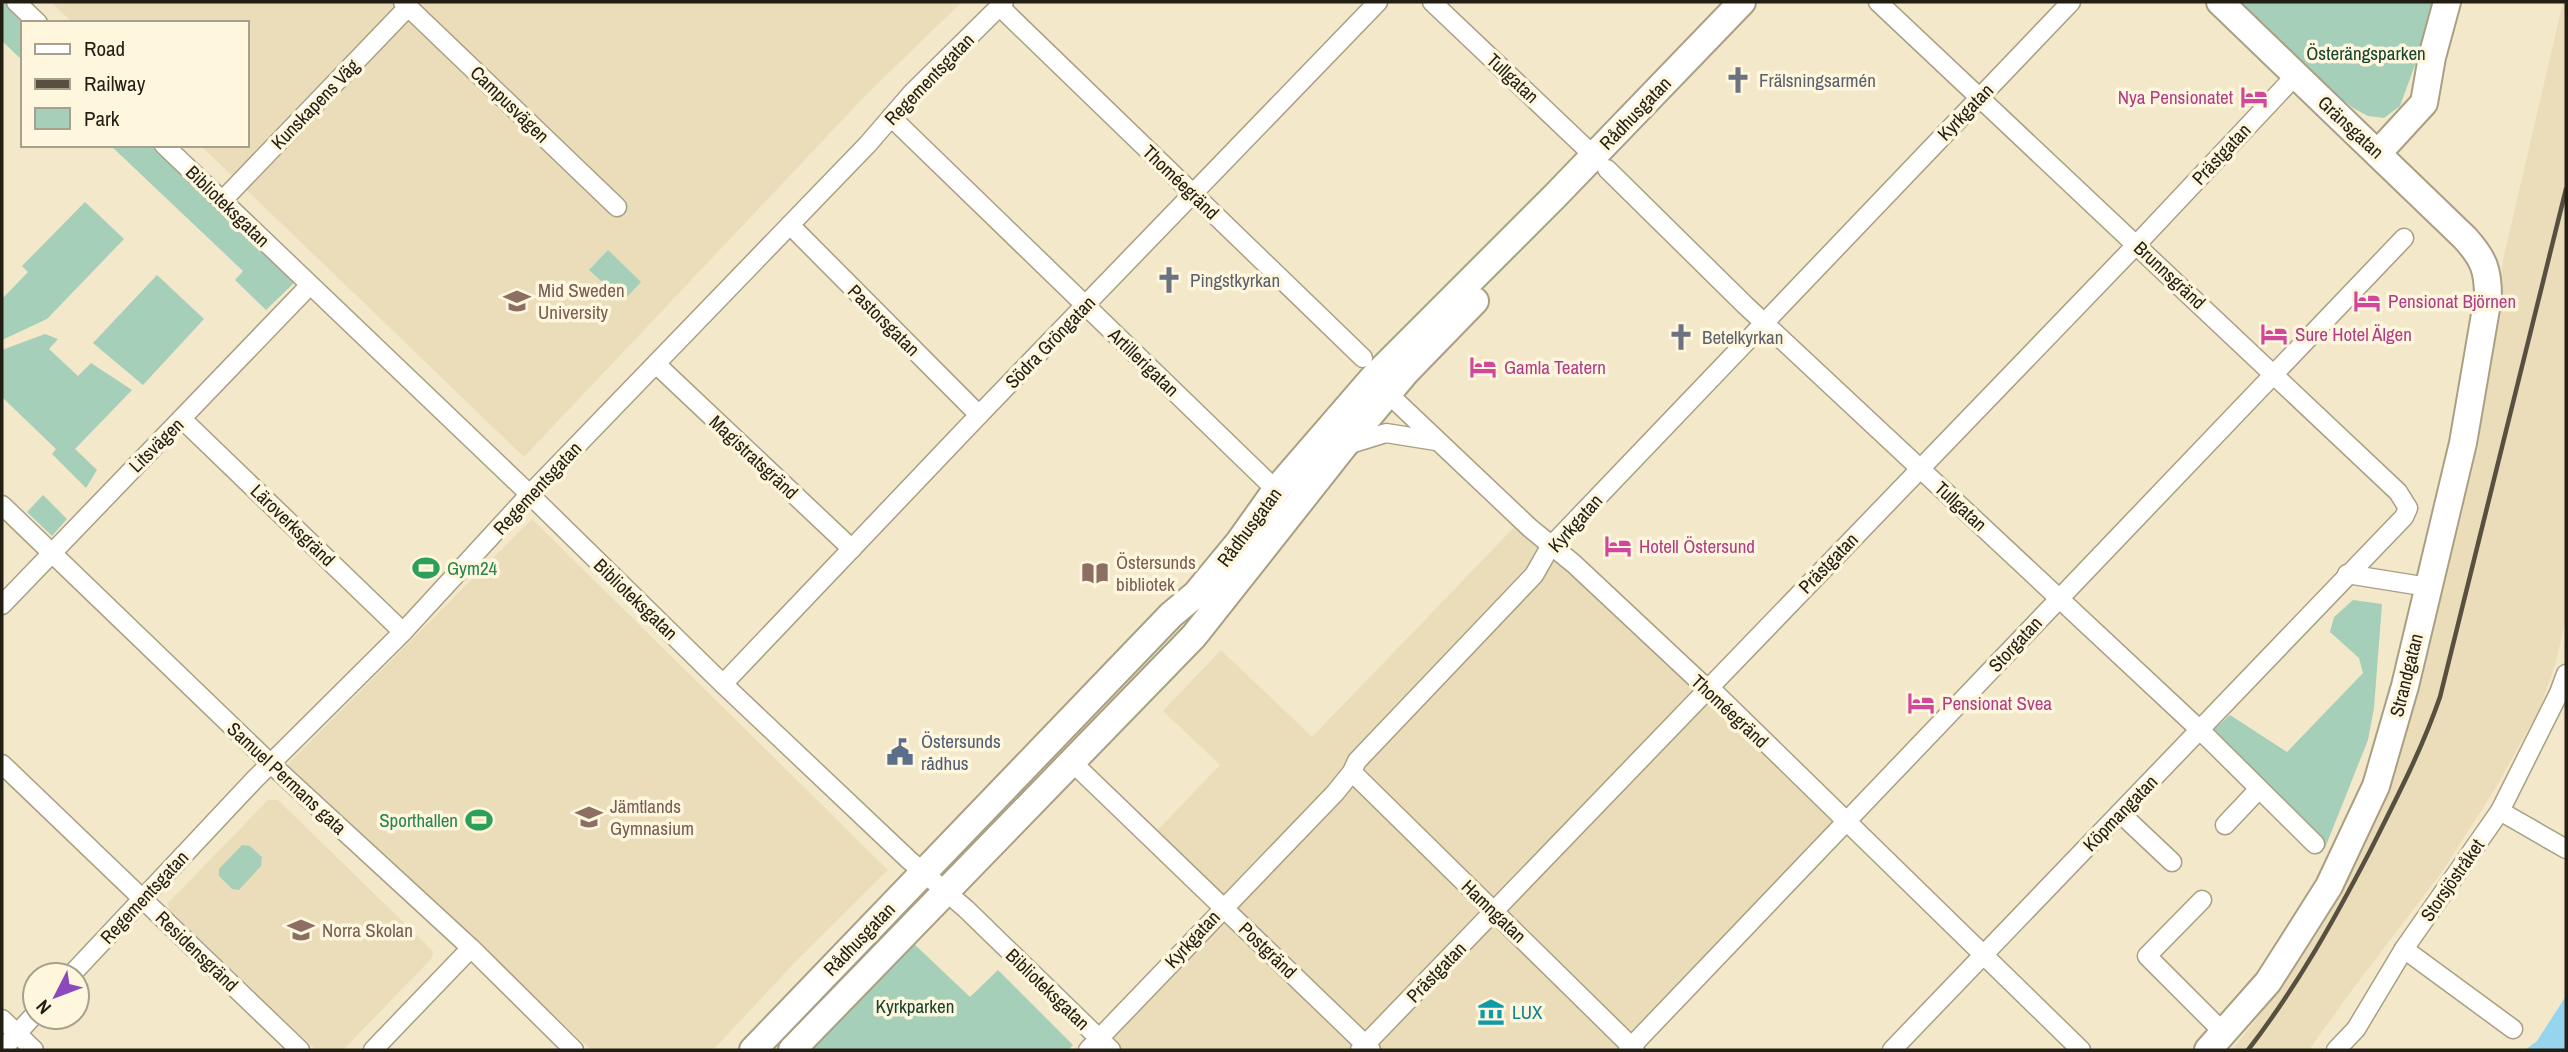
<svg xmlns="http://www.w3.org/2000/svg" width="2568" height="1052" font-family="'Archivo Narrow',sans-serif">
<rect width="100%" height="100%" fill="#f4e8cb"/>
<g fill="#ebddb9">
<polygon points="51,2 962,2 867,94 524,457 200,145 247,145 247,23 73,23"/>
<polygon points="2563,2 2566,2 2566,617 2556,662 2540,708 2495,789 2442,872 2349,994 2309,1050 2232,1050 2258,1017 2302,951 2392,765 2416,700 2478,447 2503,260"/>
<polygon points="1525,516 1842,821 1633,1050 1102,1050 1235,912 1154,834 1220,765 1163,711 1221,650 1312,737"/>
<polygon points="532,519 888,870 800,957 713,1050 591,1050 287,765"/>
<polygon points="268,800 278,800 433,951 432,958 343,1050 316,1050 169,910 168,903"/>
</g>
<g fill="#a5cfb9">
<polygon points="2,2 7,2 28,23 23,23 23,61 2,41"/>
<polygon points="2234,2 2435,2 2431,21 2400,106 2384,118 2368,116 2353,108 2288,55"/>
<polygon points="110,145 152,145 297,280 266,310 235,280 243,271"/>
<polygon points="85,202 124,239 47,319 2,340 2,299 28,272 22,266"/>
<polygon points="608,250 641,282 623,301 589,270"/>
<polygon points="157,275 204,319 143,385 93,343"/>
<polygon points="45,334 58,339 49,349 78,376 91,363 132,390 75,449 97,470 86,488 52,454 56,449 2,397 2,350"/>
<polygon points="43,495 67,519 52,536 27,512"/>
<polygon points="2353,600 2382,604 2374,708 2368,740 2325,848 2210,733 2230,715 2287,752 2363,673 2359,658 2330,632 2334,617"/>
<polygon points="242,845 250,846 262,857 261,866 239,890 232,889 219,876 219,869"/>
<polygon points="912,942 970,997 998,970 1073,1045 1068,1050 808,1050"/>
</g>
<polygon fill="#97d4ed" points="2566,996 2566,1050 2525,1050 2537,1041"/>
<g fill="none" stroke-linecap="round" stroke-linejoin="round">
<defs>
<g id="street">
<polyline points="16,2 38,23"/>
<polyline points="403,2 617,207"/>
<polyline points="1432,2 1594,156"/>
<polyline points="1878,2 2398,492 2408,508 2404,517 1892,1050"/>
<polyline points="999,6 1363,358"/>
<polyline points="891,117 1276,490"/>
<polyline points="164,145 521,486 723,684 909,860 966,909 1111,1050"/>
<polyline points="1607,169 1745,305 2200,730 2315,844"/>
<polyline points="222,201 408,7"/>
<polyline points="790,225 979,415"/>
<polyline points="656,364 852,549"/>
<polyline points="1380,386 1530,528 1574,564 1700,682 1709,687 2081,1050"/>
<polyline points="182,419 403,632"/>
<polyline points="1344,446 1386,433 1436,441"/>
<polyline points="2,505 271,764 471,948 574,1050"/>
<polyline points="2347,574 2428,587"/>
<polyline points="2,605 310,285"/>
<polyline points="723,684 979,415 1378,2"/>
<polyline points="1073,763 1371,1050"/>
<polyline points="2,764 300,1050"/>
<polyline points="1352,772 1635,1050"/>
<polyline points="2500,811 2566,849"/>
<polyline points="2120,813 2172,862"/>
<polyline points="2225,825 2259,789"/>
<polyline points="2202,900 2147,956 2224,1033"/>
<polyline points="2404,949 2513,1029"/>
<polyline points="71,975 255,779 403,632 529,495 868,144 912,93 1004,2"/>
<polyline points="2,1019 34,1050"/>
<polyline points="2,1050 35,1014"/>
<polyline points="373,1050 471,948"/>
<polyline points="1088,1050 1335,793 1352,772 1357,761 1534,575 1550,547 2071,2"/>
<polyline points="1360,1050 2137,244 2296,75"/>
<polyline points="1628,1050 2404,238"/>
<polyline points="2336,1050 2356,1029 2404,949 2500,811 2559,693 2566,674"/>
</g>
<g id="secondary">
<polyline points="2378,153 2424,103 2432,57 2447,2"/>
<polyline points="753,1050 1171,615 1196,594 1239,542 1276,490 1372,379 1555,196 1742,2"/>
<polyline points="792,1050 1194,636 1344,446 1406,372 1475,301"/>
<path d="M2208,1050l60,-68 30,-47 31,-49 47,-100 29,-100 58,-243 25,-146c0,-27 -4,-38 -23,-59l-245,-236"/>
</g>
</defs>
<use href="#street" stroke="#a99f83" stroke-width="21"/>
<use href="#secondary" stroke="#a99f83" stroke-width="30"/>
<use href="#street" stroke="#fff" stroke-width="18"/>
<use href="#secondary" stroke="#fff" stroke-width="26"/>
<path stroke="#575041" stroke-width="4.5" d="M2248,1050c48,-62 85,-128 121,-197 26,-52 52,-101 71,-156l126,-508"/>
</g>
<defs>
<symbol id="church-bare" viewBox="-9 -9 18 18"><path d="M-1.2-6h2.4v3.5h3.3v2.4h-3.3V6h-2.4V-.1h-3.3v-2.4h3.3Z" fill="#6b7280" stroke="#fff6de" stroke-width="2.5" paint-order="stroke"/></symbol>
<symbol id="hotel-bare" viewBox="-9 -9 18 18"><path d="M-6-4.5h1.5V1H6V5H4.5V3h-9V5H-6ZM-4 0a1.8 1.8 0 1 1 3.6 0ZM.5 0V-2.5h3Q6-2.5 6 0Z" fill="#d1479c" stroke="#fff6de" stroke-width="2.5" paint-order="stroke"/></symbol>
<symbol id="university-bare" viewBox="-9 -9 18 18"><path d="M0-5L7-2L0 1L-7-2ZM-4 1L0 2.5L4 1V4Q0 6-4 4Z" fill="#8d6e63" stroke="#fff6de" stroke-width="2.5" paint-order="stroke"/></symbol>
<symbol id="stadium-bare" viewBox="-9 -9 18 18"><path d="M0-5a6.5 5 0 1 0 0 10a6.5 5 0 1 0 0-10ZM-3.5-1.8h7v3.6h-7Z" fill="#2e9e5b" stroke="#fff6de" stroke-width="2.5" paint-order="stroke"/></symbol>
<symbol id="library-bare" viewBox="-9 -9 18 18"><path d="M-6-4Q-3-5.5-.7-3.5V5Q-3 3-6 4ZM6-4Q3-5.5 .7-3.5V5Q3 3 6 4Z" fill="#8d6e63" stroke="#fff6de" stroke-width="2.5" paint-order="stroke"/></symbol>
<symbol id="civic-bare" viewBox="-9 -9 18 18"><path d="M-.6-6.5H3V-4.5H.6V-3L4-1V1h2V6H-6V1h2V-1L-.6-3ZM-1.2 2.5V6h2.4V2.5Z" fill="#5c6f8a" stroke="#fff6de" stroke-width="2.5" paint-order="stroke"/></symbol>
<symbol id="school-bare" viewBox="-9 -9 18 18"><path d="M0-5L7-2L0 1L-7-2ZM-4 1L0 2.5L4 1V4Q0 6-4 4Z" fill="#8d6e63" stroke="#fff6de" stroke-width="2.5" paint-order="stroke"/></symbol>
<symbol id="museum-bare" viewBox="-9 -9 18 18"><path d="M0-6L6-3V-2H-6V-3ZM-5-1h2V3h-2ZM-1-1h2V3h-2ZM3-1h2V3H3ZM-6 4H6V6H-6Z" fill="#0f9aa8" stroke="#fff6de" stroke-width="2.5" paint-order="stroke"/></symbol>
</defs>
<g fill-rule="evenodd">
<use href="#church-bare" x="1719" y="61" width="38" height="38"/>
<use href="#hotel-bare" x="2235" y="78" width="38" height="38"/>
<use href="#church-bare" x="1150" y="261" width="38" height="38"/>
<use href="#university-bare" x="498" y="282" width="38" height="38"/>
<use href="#hotel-bare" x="2348" y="282" width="38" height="38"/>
<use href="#hotel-bare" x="2255" y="315" width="38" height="38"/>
<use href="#church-bare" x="1662" y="318" width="38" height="38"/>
<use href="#hotel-bare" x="1464" y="348" width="38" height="38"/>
<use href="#hotel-bare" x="1599" y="527" width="38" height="38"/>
<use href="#stadium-bare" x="407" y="549" width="38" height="38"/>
<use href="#library-bare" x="1076" y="554" width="38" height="38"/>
<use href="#hotel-bare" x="1902" y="684" width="38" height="38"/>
<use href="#civic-bare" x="881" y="733" width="38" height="38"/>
<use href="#school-bare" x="570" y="798" width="38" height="38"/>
<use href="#stadium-bare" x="460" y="801" width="38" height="38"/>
<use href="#school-bare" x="282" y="911" width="38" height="38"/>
<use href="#museum-bare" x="1472" y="993" width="38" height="38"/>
</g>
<g text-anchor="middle" stroke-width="7" stroke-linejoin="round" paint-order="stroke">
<g font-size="19" fill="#16432f" stroke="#fff6de">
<text x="2366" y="60">Österängsparken</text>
<text x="915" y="1013">Kyrkparken</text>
</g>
<g font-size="19" fill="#231e14" stroke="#fff6de">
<text transform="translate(1513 78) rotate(43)" y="7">Tullgatan</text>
<text transform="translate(929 79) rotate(-46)" y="7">Regementsgatan</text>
<text transform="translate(315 104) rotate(-46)" y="7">Kunskapens Väg</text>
<text transform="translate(510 104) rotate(44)" y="7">Campusvägen</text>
<text transform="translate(1965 112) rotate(-46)" y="7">Kyrkgatan</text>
<text transform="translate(1635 113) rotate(-46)" y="7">Rådhusgatan</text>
<text transform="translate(2351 127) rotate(43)" y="7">Gränsgatan</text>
<text transform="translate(2221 154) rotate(-47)" y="7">Prästgatan</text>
<text transform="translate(1181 182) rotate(44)" y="7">Thoméegränd</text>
<text transform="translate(228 206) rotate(44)" y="7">Biblioteksgatan</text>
<text transform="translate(2170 275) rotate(43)" y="7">Brunnsgränd</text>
<text transform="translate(884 320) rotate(45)" y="7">Pastorsgatan</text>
<text transform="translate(1050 342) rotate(-46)" y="7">Södra Gröngatan</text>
<text transform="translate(1144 362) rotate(44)" y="7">Artillerigatan</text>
<text transform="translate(156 445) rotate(-45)" y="7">Litsvägen</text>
<text transform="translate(754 457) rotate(43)" y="7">Magistratsgränd</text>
<text transform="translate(537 488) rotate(-47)" y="7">Regementsgatan</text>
<text transform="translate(1961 506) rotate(43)" y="7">Tullgatan</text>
<text transform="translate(1575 523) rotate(-48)" y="7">Kyrkgatan</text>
<text transform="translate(293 525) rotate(44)" y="7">Läroverksgränd</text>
<text transform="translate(1249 527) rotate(-53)" y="7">Rådhusgatan</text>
<text transform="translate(1828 563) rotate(-46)" y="7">Prästgatan</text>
<text transform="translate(636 599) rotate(44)" y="7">Biblioteksgatan</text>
<text transform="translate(2015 644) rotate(-47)" y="7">Storgatan</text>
<text transform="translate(2406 675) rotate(-76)" y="7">Strandgatan</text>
<text transform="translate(1730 711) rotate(43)" y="7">Thoméegränd</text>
<text transform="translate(287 778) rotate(43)" y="7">Samuel Permans gata</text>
<text transform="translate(2120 813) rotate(-46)" y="7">Köpmangatan</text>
<text transform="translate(2452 880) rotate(-55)" y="7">Storsjöstråket</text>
<text transform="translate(144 897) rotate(-47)" y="7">Regementsgatan</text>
<text transform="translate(1494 911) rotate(44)" y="7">Hamngatan</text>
<text transform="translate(859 939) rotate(-46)" y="7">Rådhusgatan</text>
<text transform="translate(1192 939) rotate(-47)" y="7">Kyrkgatan</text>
<text transform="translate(1268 950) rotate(44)" y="7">Postgränd</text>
<text transform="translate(197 951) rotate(44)" y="7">Residensgränd</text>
<text transform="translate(1436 972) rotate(-46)" y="7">Prästgatan</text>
<text transform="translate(1048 989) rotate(44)" y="7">Biblioteksgatan</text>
</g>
<g font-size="19" fill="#5b616d" stroke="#fff6de" text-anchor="start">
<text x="1759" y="87">Frälsningsarmén</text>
<text x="1190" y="287">Pingstkyrkan</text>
<text x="1702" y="344">Betelkyrkan</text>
</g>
<g font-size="19" fill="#b23c85" stroke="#fff6de" text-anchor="start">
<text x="2233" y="104" text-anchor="end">Nya Pensionatet</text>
<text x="2388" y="308">Pensionat Björnen</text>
<text x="2295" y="341">Sure Hotel Älgen</text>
<text x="1504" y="374">Gamla Teatern</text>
<text x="1639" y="553">Hotell Östersund</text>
<text x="1942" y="710">Pensionat Svea</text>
</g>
<g font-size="19" fill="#785e54" stroke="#fff6de" text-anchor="start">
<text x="538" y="297">Mid Sweden<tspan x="538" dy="22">University</tspan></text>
<text x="1116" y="569">Östersunds<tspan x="1116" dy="22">bibliotek</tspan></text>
<text x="610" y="813">Jämtlands<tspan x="610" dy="22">Gymnasium</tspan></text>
<text x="322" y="937">Norra Skolan</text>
</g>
<g font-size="19" fill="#27864d" stroke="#fff6de" text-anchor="start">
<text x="447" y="575">Gym24</text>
<text x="458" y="827" text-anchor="end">Sporthallen</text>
</g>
<g font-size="19" fill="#4e5e75" stroke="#fff6de" text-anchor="start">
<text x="921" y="748">Östersunds<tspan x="921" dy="22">rådhus</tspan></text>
</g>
<g font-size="19" fill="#0d838f" stroke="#fff6de" text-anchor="start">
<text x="1512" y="1019">LUX</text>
</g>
</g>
<rect width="2568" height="1052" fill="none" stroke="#231e14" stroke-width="7"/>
<rect x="21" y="21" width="228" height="126" fill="#fff6de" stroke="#a7a08d" stroke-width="2"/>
<rect x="35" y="44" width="35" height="10" fill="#ffffff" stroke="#a7a08d" stroke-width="2"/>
<text x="84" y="56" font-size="21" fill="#231e14">Road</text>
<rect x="35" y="79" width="35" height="10" fill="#575041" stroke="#a7a08d" stroke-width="2"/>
<text x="84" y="91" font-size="21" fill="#231e14">Railway</text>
<rect x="35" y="108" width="35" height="21" fill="#a5cfb9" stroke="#a7a08d" stroke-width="2"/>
<text x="84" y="126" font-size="21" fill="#231e14">Park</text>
<g transform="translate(56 996) rotate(228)"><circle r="33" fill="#fff6de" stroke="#a7a08d" stroke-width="2"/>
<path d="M0-5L12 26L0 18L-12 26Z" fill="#8b49bd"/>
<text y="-10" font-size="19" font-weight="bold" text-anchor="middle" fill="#231e14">N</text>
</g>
</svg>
